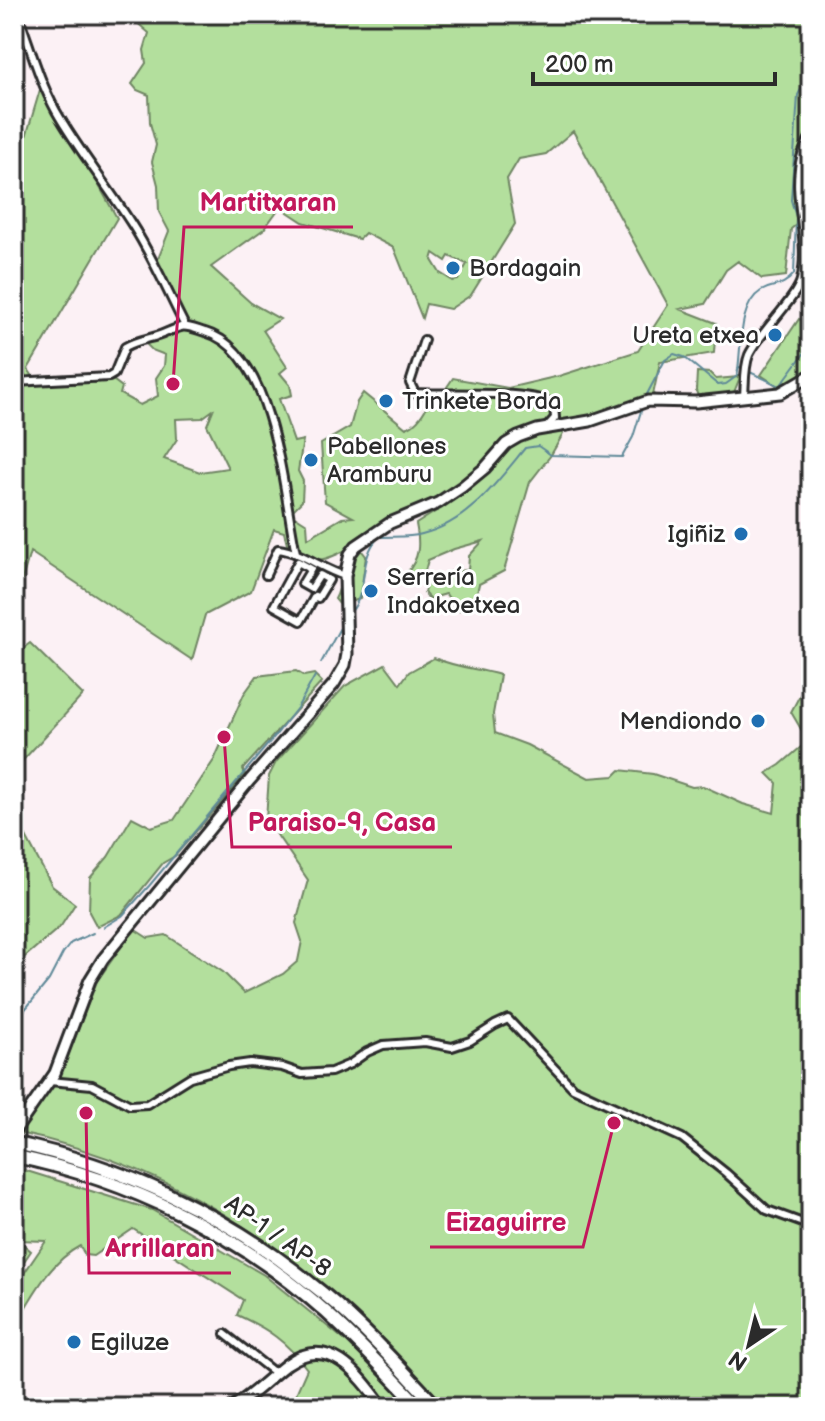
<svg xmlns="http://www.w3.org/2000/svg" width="825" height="1421" font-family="'Balsamiq Sans',sans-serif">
<rect width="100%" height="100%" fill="#fcf1f5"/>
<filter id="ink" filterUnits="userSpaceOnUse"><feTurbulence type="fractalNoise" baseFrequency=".0125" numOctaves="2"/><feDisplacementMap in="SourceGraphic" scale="16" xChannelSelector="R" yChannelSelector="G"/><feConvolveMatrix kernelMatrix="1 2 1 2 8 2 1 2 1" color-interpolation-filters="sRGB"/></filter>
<g filter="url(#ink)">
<g fill="#b3df9d" stroke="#6f8564" stroke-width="2" fill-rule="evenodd">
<path d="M127,14h684v281l-9,-7 5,-13 -4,-56 -12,10 -5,47 -24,3 -24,-18 -12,9 -21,34 -25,5 36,14 -2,30 -54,9 -7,33 -72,25 -21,3 3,11 -12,21 -21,27 -26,89 -25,13 -5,21 -17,6 -11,-17 -17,5 -5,-7 3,-9 22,-11 19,-2 1,-14 14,-15 -29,8 -26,11 -3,11 -14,11 -5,-8c14,-16 14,-30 10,-50l47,-30 -7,-6c-31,15 -78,31 -102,53l12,15 -6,43 -20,6 -5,-6c8,-13 5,-33 11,-49 -33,17 -27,7 -58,-1l-4,-17 -10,-3 -23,62 -46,24 -13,45 -162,-108 -10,35 -6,3v-434l6,1 22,-74 75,135 -89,151 8,12 73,-4 13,10 -2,7 20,11 18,-9 -2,-18 8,-12 1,-11 -13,-5 -9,-9 22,-4 22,-12 -27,-55 -2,-11 11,-28 -10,-19 -1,-27 -6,-23 4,-17 -6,-22 -1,-28 -12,-5 -5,-6 14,-21 -2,-13 5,-17zM573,131l95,174 -30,46 -79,25 -51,12 -55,-10 -6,9 2,10 -16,-2c-7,13 -13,28 -27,33l-43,-35 -6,9 -7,25 -29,17 4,58 28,15 -11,1 -34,20 -1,-14 -17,-11 12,-12 1,-20 -5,-10 5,-31 -9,2 -15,-43 13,-4 -2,-10 -10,-12 7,-6 -24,-37 17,-11 -29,-16 -40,-36 53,-38 16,-22 23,15 56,17 6,-6 29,15 28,70 4,-14 24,5 21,-14 44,-71 -8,-45 12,-20 27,-5zM434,253l12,8 3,-5 18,8 -9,16 -5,1 -13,-8 -8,-13zM213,410l-6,15 21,43 -28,4 -36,-13 13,-20 -1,-20 26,-1z"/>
<polygon points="799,319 811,324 811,375 780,393 776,385 761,375"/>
<polygon points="697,372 710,373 716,379 740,377 731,400 703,408 696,391"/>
<polygon points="30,643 83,695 14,770 14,655"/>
<path d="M434,658c24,10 41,10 66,17l-7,39 2,19 32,12 62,33 25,-2 6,-6 33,4 39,13 11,-1 40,18 31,9 3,-30 -10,-10 13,-8 28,-24 -17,-29 20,-38v550l-47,-18 -24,-25 -41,-33 -4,4 52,43 11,13 53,20v179h-365c-120,-134 -251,-239 -432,-275l47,-58 36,-93 37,-52 14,9 18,-3 57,37 21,21 39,-19 15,-13 4,-20 -6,-18 12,-43 -42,-61 3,-43 7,-14 69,-76 40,-22 15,20 9,-12z"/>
<polygon points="296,671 304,676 314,674 322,682 243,769 245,774 175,856 163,863 121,915 97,927 89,912 90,878 108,857 132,817 151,827 174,820 214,760 244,694 257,676"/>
<polygon points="14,814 52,886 75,904 61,926 14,966"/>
<path d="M14,1167l138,43 112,65 89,72 58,60h-128l9,-4 15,-34c-21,-28 -39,-40 -70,-54l6,-15 -110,-71 -40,27 -8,-1 -5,-9c-31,16 -49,53 -66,81v-42h2l30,-44 -28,-1 13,11 -17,25v-65l6,-16 -6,-2z"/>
</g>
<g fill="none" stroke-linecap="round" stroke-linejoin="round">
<g stroke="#5e8998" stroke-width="2">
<polyline points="811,15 809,38 811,47"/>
<polyline points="739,367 780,386 811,344"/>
<path d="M645,398l20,-38 9,-6 10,3 34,28 8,-1 11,-8c5,-24 0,-70 24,-85 13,-8 20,-2 33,-17l2,-57 -5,-17 7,-105 13,-24"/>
<path d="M351,612c18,-22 7,-55 28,-75 14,-1 29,1 43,-3 46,-11 75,-52 103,-86l13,-2 13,9 71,2 11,-20 9,-29"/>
<polyline points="321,663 342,624"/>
<polyline points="104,927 122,916 149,886 279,731 297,708 315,676"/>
<polyline points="14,1023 49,980 63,953 71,943 93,933"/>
</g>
<defs>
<g id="street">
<path d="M18,14c12,32 21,66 38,97 22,39 51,74 75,112 21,32 36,68 54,103"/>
<path d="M424,340l-14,43 5,10c29,2 120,-4 139,12l1,13 -10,11"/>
<path d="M14,382l95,-5 5,-3 11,-27c13,-8 27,-8 40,-14 21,-9 18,-8 40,-1 70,20 78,161 91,221"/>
<path d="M744,397c1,-13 0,-30 5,-42 11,-23 48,-57 52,-75 10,-40 -10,-84 0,-122 2,-8 7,-16 10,-23"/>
<polygon points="298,562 311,569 302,584 311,589 320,575 329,580 318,598 315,596 301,621 274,606"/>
<path d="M266,575l12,-26c24,3 44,20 67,27"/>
<polyline points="50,1081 92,1085 130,1105 147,1104 190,1077 229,1066 250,1063 282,1067 302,1074 331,1072 350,1064 367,1052 383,1045 425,1042 452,1047 470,1041 495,1025 508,1019 573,1088 682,1138 726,1173 767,1210 811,1226"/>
<polyline points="225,1334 276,1374"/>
</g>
<g id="secondary">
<polyline points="14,1132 55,1073 90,980 103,959 250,780 334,684 345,665 347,654 345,576 350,554 356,546 390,523 438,503 462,487 485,468 506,444 518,437 537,430 590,421 648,401 696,402 780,393 811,375"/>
<path d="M232,1407c22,-12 36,-29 55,-43 43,-31 73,12 96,43"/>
</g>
<g id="highway">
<path d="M14,1143c108,23 210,70 296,140 47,36 86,81 127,124"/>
<path d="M14,1156c116,24 224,77 312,156 33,30 64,63 94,95"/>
</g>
</defs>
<use href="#street" stroke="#2b2b2b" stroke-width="12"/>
<use href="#secondary" stroke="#2b2b2b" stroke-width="15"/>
<use href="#highway" stroke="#2b2b2b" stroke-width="17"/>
<use href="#street" stroke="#fff" stroke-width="6"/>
<use href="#secondary" stroke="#fff" stroke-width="9"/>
<use href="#highway" stroke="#fff" stroke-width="11"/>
</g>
</g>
<g fill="#1f6fb2" stroke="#fff" stroke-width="3">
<circle cx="453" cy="268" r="8"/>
<circle cx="775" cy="335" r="8"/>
<circle cx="386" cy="401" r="8"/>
<circle cx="311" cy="460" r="8"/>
<circle cx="741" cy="534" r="8"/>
<circle cx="371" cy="591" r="8"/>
<circle cx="758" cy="721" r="8"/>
<circle cx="74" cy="1342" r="8"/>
</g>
<g text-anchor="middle" stroke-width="6" stroke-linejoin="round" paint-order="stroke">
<g font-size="24" fill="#2b2b2b" stroke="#fff" text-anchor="start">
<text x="469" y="276">Bordagain</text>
<text x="759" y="343" text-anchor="end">Ureta etxea</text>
<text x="402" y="409">Trinkete Borda</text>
<text x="327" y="454">Pabellones<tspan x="327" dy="28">Aramburu</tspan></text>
<text x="725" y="542" text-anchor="end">Igiñiz</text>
<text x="387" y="585">Serrería<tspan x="387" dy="28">Indakoetxea</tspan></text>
<text x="742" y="729" text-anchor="end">Mendiondo</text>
<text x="90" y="1350">Egiluze</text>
</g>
<g font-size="24" fill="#2b2b2b" stroke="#fff">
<text transform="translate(278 1236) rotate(35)" y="8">AP-1 / AP-8</text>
</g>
</g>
<path fill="none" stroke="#c2185b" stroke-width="3" d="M173 384L184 227H353M224 737L232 847H452M614 1123L583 1247H430M86 1113L89 1273H231"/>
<g fill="#c2185b" stroke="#fff" stroke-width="3">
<circle cx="173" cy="384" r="8"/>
<circle cx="224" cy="737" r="8"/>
<circle cx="614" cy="1123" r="8"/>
<circle cx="86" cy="1113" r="8"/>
</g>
<g font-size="26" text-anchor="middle" font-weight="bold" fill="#c2185b" stroke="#fff" stroke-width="6" stroke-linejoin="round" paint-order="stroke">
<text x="268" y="211">Martitxaran</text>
<text x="342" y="831">Paraiso-9, Casa</text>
<text x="506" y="1231">Eizaguirre</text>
<text x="160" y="1257">Arrillaran</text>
</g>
<rect width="825" height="1421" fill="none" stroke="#fff" stroke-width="48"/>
<rect x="24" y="24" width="777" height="1373" fill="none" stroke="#2b2b2b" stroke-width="3" filter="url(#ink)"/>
<g transform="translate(749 1345) rotate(215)" stroke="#ffffff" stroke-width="6" paint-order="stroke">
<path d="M0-6L14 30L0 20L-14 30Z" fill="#2b2b2b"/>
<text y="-12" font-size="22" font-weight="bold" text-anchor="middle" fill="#2b2b2b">N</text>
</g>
<path d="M533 72v12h242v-12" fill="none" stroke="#2b2b2b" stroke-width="4"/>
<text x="545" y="72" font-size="24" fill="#2b2b2b" stroke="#ffffff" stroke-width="6" paint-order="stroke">200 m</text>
</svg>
